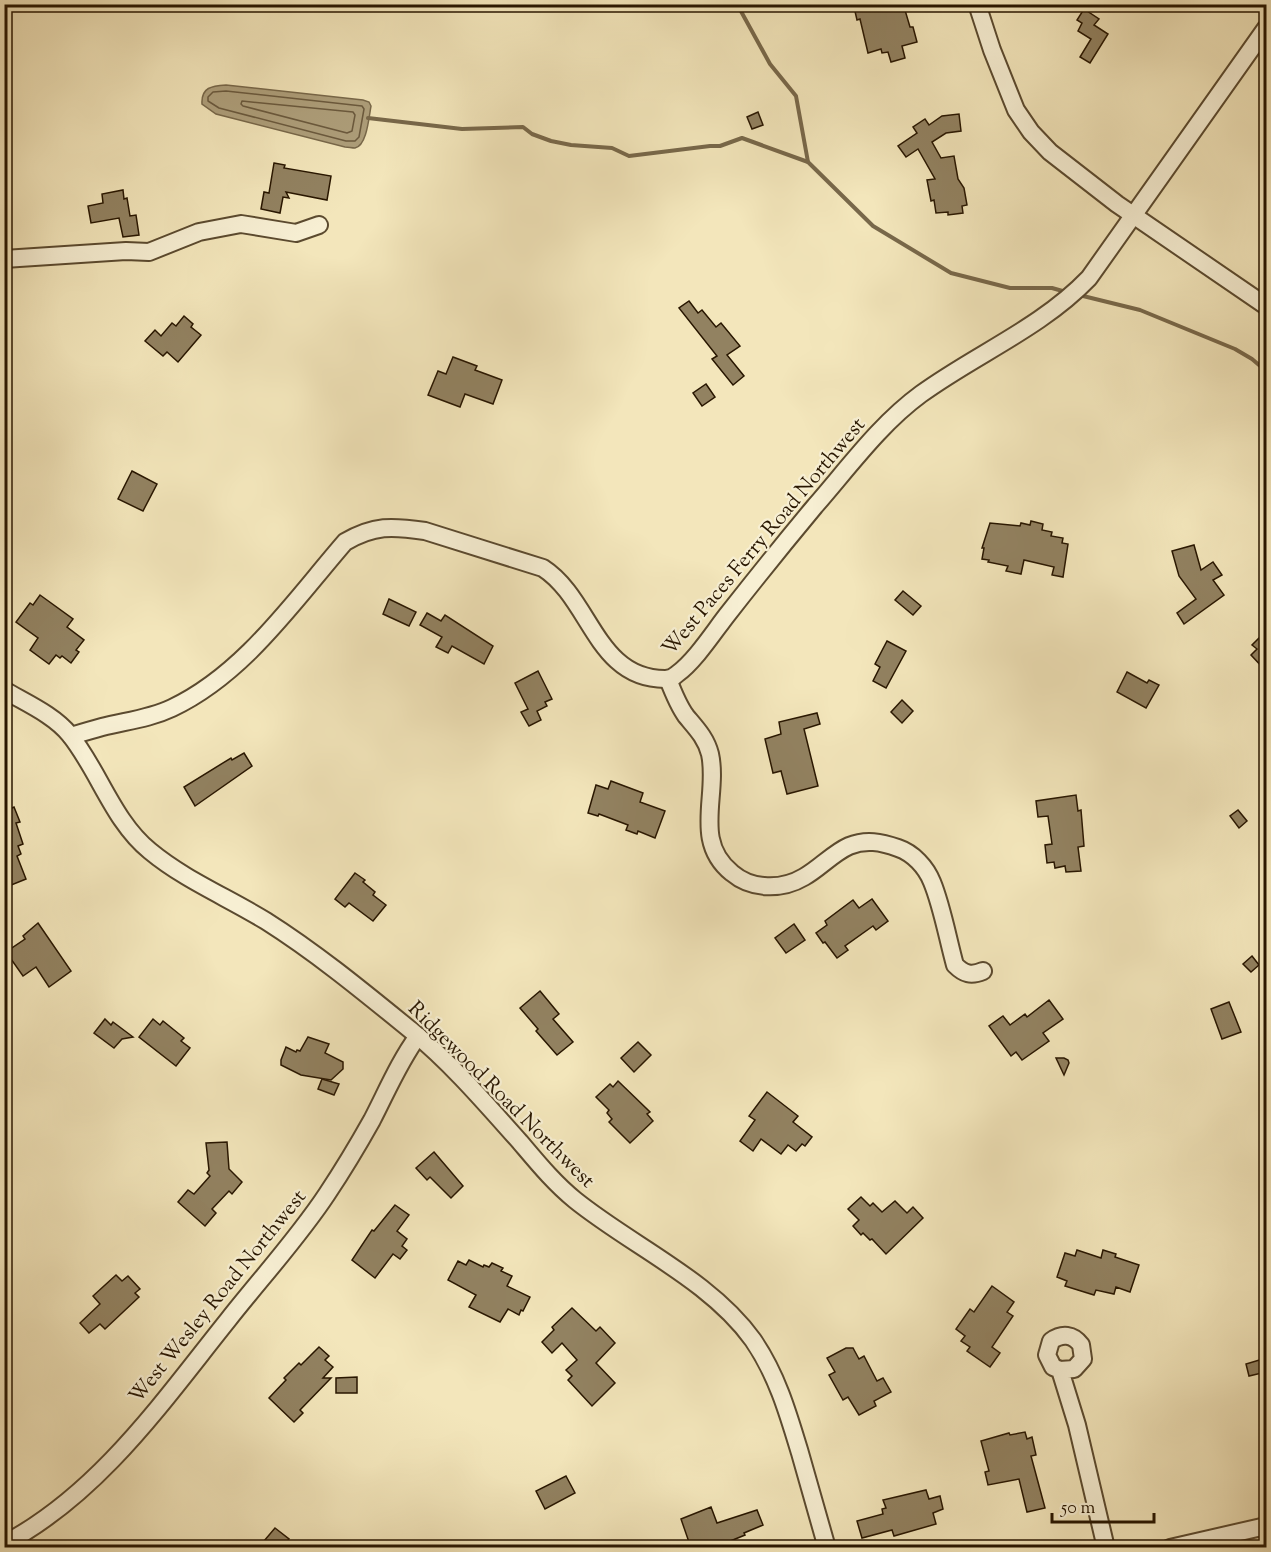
<svg xmlns="http://www.w3.org/2000/svg" width="1271" height="1552" font-family="'Sorts Mill Goudy',serif">
<rect width="100%" height="100%" fill="#f3e6bb"/>
<filter id="stains"><feTurbulence type="fractalNoise" baseFrequency=".00333" numOctaves="4"/><feColorMatrix values="0 0 0 0 .2 0 0 0 0 .09 0 0 0 0 .02 0 0 0 .5 -.17"/></filter>
<radialGradient id="worn" r=".72"><stop offset=".6" stop-color="#630" stop-opacity="0"/><stop offset="1" stop-color="#630" stop-opacity=".3"/></radialGradient>
<path fill="#ae9f7b" stroke="#78684a" stroke-width="1.5" d="M226,85l137,15 6,2 2,4c-2,10 -4,40 -16,42 -3,0 -7,-1 -10,-1l-129,-33 -14,-10c-1,-17 10,-18 24,-19z"/>
<g fill="none" stroke-linecap="round" stroke-linejoin="round">
<g stroke="#6b5a3e" stroke-width="1.5">
<polygon points="226,91 362,106 364,109 359,137 355,141 346,141 219,108 208,101 208,97 213,92"/>
<polygon points="242,101 353,112 355,115 352,131 347,133 243,106 241,104"/>
</g>
<g stroke="#78684a" stroke-width="4">
<polyline points="737,4 770,64 796,96 808,162"/>
<polyline points="368,118 462,129 523,127 532,134 551,141 571,145 612,148 629,156 710,146 720,146 742,138 808,162 873,226 951,273 1010,288 1052,288 1066,292"/>
<polyline points="1079,295 1140,310 1235,349 1252,359 1266,371"/>
</g>
</g>
<g fill="#928261" stroke="#281600" stroke-width="1.5">
<polygon points="864,4 898,4 900,11 905,10 910,27 913,27 917,42 902,46 905,58 891,62 888,52 882,53 881,49 868,53 860,19 857,20 854,7"/>
<polygon points="1084,9 1099,19 1094,25 1108,34 1090,63 1080,57 1091,39 1078,31 1082,23 1077,20"/>
<polygon points="758,112 763,125 752,129 747,117"/>
<polygon points="959,114 961,131 946,133 932,142 941,158 954,156 958,179 964,188 967,205 962,206 963,213 948,215 948,212 936,213 934,200 931,201 927,180 935,179 918,149 906,157 898,146 917,133 913,127 925,119 929,125 942,116"/>
<polygon points="274,163 285,165 284,168 331,176 327,200 286,192 289,198 283,197 280,213 261,209 264,192 269,193"/>
<polygon points="123,190 124,199 127,198 130,216 136,215 139,235 123,237 119,218 91,223 88,206 103,203 102,194"/>
<polygon points="689,301 698,313 702,310 716,327 721,323 740,346 727,355 744,376 733,385 712,359 717,356 679,308"/>
<polygon points="184,316 193,324 191,327 201,335 178,362 167,352 163,356 145,341 155,330 161,336 172,323 176,326"/>
<polygon points="453,357 477,366 475,370 502,380 493,404 465,394 460,407 428,395 438,371 446,374"/>
<polygon points="706,384 715,397 702,406 693,393"/>
<polygon points="132,471 157,484 143,511 118,499"/>
<polygon points="1031,521 1043,524 1042,530 1052,532 1051,536 1063,538 1062,543 1068,544 1063,577 1052,575 1054,567 1024,560 1021,574 1006,571 1008,566 988,562 989,560 982,559 984,548 982,548 990,523 1020,526 1021,523 1030,525"/>
<polygon points="1194,545 1201,570 1213,562 1222,575 1213,580 1224,595 1184,624 1177,613 1196,599 1179,576 1172,551"/>
<polygon points="903,591 921,606 913,615 895,600"/>
<polygon points="40,595 73,619 67,627 84,640 76,650 79,652 71,663 62,656 60,658 56,655 49,664 30,650 38,638 16,622 30,603 33,605"/>
<polygon points="389,599 416,612 409,626 383,614"/>
<polygon points="427,613 441,621 445,615 493,646 484,664 452,646 448,653 436,647 442,637 420,625"/>
<polygon points="1266,631 1266,671 1251,655 1257,649 1252,645"/>
<polygon points="887,641 906,651 886,688 873,681 880,667 875,664"/>
<polygon points="538,671 552,699 545,702 547,706 537,711 541,720 529,726 521,712 528,709 515,683"/>
<polygon points="1127,672 1147,683 1149,680 1159,685 1146,708 1117,692"/>
<polygon points="902,700 913,711 902,723 891,712"/>
<polygon points="817,713 820,724 804,729 818,786 787,794 781,771 773,773 765,739 781,734 779,722"/>
<polygon points="244,753 252,766 195,806 184,787 231,758 232,760"/>
<polygon points="611,781 643,793 640,802 665,811 655,838 638,831 637,834 626,830 628,825 599,814 598,816 588,813 596,785 608,789"/>
<polygon points="1076,795 1078,811 1081,810 1084,846 1078,847 1081,871 1066,872 1065,866 1055,868 1054,862 1047,863 1045,845 1052,844 1048,816 1038,817 1036,801"/>
<polygon points="4,796 10,809 14,807 20,822 16,823 23,844 18,846 21,854 17,856 26,879 4,888"/>
<polygon points="1238,810 1247,821 1239,828 1230,816"/>
<polygon points="355,873 365,880 363,882 375,892 373,895 386,905 373,921 349,903 345,907 335,899"/>
<polygon points="872,899 888,921 876,930 873,926 845,946 848,950 837,958 825,942 823,943 816,933 827,925 825,921 853,900 859,908"/>
<polygon points="38,923 71,971 49,987 36,967 23,976 6,952 25,939 23,936"/>
<polygon points="794,924 805,940 786,953 775,938"/>
<polygon points="1252,956 1259,965 1251,972 1243,964"/>
<polygon points="540,991 559,1014 553,1019 573,1042 557,1055 536,1031 538,1029 520,1008"/>
<polygon points="1049,1000 1063,1019 1043,1033 1049,1041 1022,1060 1016,1052 1011,1056 989,1026 1003,1016 1010,1025 1025,1014 1027,1017"/>
<polygon points="1229,1002 1241,1032 1222,1039 1211,1009"/>
<polygon points="105,1019 111,1025 113,1022 133,1037 122,1039 114,1048 94,1033"/>
<polygon points="153,1019 160,1025 163,1021 184,1038 181,1041 190,1048 176,1066 139,1037"/>
<polygon points="308,1037 329,1044 325,1053 343,1062 343,1069 331,1080 301,1075 281,1065 281,1060 286,1047 296,1052 297,1050 300,1051"/>
<polygon points="638,1042 651,1055 634,1072 621,1058"/>
<polygon points="1056,1058 1064,1058 1068,1060 1069,1063 1064,1075"/>
<polygon points="322,1079 339,1084 334,1095 318,1089"/>
<polygon points="618,1081 650,1112 647,1114 653,1121 630,1143 609,1122 612,1119 607,1113 609,1110 596,1097 610,1084 613,1087"/>
<polygon points="767,1092 798,1116 793,1122 812,1137 805,1146 802,1144 796,1151 788,1145 781,1154 761,1139 753,1151 740,1141 755,1120 749,1116"/>
<polygon points="227,1142 229,1169 242,1182 232,1194 229,1191 212,1209 216,1213 205,1226 178,1202 188,1190 194,1194 210,1176 207,1173 209,1170 206,1143"/>
<polygon points="434,1152 463,1186 451,1198 430,1177 427,1180 416,1168"/>
<polygon points="861,1197 870,1206 873,1203 882,1212 895,1201 907,1213 913,1207 923,1218 886,1254 872,1239 870,1240 863,1233 861,1235 853,1226 859,1220 848,1209"/>
<polygon points="395,1205 409,1215 397,1231 407,1239 402,1246 407,1250 400,1259 393,1254 375,1278 352,1260 372,1230 374,1231"/>
<polygon points="1077,1250 1101,1258 1103,1250 1116,1254 1115,1257 1139,1265 1130,1292 1116,1287 1114,1294 1096,1290 1094,1295 1065,1286 1067,1281 1057,1277 1065,1253 1075,1256"/>
<polygon points="469,1260 483,1267 484,1265 489,1267 492,1263 503,1268 501,1271 512,1276 507,1286 530,1297 523,1311 521,1310 519,1315 508,1309 500,1322 469,1307 476,1295 448,1280 458,1261 466,1265"/>
<polygon points="116,1275 122,1281 128,1276 140,1289 135,1293 139,1297 105,1329 100,1324 89,1333 80,1323 100,1304 93,1296"/>
<polygon points="992,1286 1014,1302 1007,1312 1013,1316 992,1347 1000,1353 990,1367 967,1351 970,1347 961,1341 965,1336 956,1329 970,1309 974,1312"/>
<polygon points="572,1308 596,1331 600,1327 615,1343 596,1363 615,1383 592,1406 568,1380 572,1376 566,1370 577,1360 562,1343 552,1353 542,1342 554,1330 552,1327"/>
<polygon points="319,1347 329,1356 325,1360 333,1367 323,1378 331,1378 300,1410 303,1413 294,1422 269,1398 286,1380 284,1378 299,1363 301,1365"/>
<polygon points="846,1348 853,1348 859,1359 864,1356 877,1381 883,1378 891,1392 874,1401 876,1406 859,1415 848,1397 843,1400 829,1375 835,1372 827,1358"/>
<polygon points="1266,1358 1266,1372 1249,1376 1246,1364"/>
<polygon points="357,1377 357,1393 336,1393 336,1378"/>
<polygon points="1025,1432 1027,1439 1032,1437 1036,1455 1031,1456 1045,1508 1027,1512 1019,1479 988,1485 985,1472 989,1471 981,1441 1009,1433 1010,1435"/>
<polygon points="566,1476 575,1493 545,1509 536,1491"/>
<polygon points="926,1490 929,1499 940,1496 943,1509 933,1513 936,1524 894,1536 892,1530 862,1538 857,1521 883,1514 882,1509 886,1508 883,1500"/>
<polygon points="711,1507 717,1523 757,1510 763,1525 744,1533 745,1535 723,1544 724,1548 701,1548 699,1541 690,1545 681,1519"/>
<polygon points="275,1528 289,1539 282,1548 258,1548"/>
</g>
<g fill="none" stroke-linecap="round" stroke-linejoin="round">
<defs>
<g id="minor">
<polyline points="977,4 992,50 1016,110 1031,132 1050,152 1117,204 1266,306"/>
<polyline points="4,259 126,251 149,252 199,232 241,224 296,233 319,225"/>
<path d="M668,679c5,13 10,26 18,37 10,12 20,22 24,38 9,41 -18,87 22,119 20,17 50,17 72,4 16,-9 29,-24 45,-31 17,-7 32,-4 49,2 15,5 28,19 34,34 10,24 16,58 23,83 9,9 16,11 28,6"/>
<path d="M4,690c22,13 50,25 66,45 29,36 43,86 80,116 35,29 77,46 116,70 52,33 99,72 147,111 39,32 73,72 107,110 17,20 34,41 55,58 57,46 135,80 178,140 24,35 35,73 47,113 9,31 18,63 27,95"/>
<path d="M71,736c10,-3 20,-6 31,-9 23,-6 47,-8 70,-19 72,-34 121,-106 173,-166 29,-17 47,-16 80,-11l118,37c48,31 53,111 122,111 4,0 9,-2 12,-5 18,-13 36,-41 50,-59 29,-37 58,-73 88,-109 34,-39 65,-82 106,-112 55,-40 120,-66 168,-116l177,-250"/>
<path d="M1060,1370l14,-1 9,-10 -2,-14c-8,-11 -19,-12 -30,-4l-4,14 6,12 7,3 17,55 29,123"/>
<path d="M4,1544c95,-50 159,-143 224,-224 33,-42 70,-82 99,-126 16,-24 31,-49 45,-74 15,-29 27,-58 46,-84"/>
<polyline points="1170,1548 1266,1526"/>
</g>
</defs>
<use href="#minor" stroke="#5b4a2f" stroke-width="20"/>
<use href="#minor" stroke="#f7efd3" stroke-width="16"/>
</g>
<g text-anchor="middle" stroke-width="4.5" stroke-linejoin="round" paint-order="stroke">
<g font-size="21" fill="#281600" stroke="#f7efd3">
<text transform="translate(763 536) rotate(-50)" y="7">West Paces Ferry Road Northwest</text>
<text transform="translate(502 1094) rotate(45)" y="7">Ridgewood Road Northwest</text>
<text transform="translate(217 1296) rotate(-51)" y="7">West Wesley Road Northwest</text>
</g>
</g>
<rect width="1271" height="1552" fill="none" stroke="#f3e6bb" stroke-width="24"/>
<rect x="6" y="6" width="1259" height="1540" fill="none" stroke="#281600" stroke-width="3"/>
<rect x="12" y="12" width="1247" height="1528" fill="none" stroke="#281600" stroke-width="1.5"/>
<path d="M1052 1513v9h102v-9" fill="none" stroke="#281600" stroke-width="3"/>
<text x="1061" y="1513" font-size="18" fill="#281600" stroke="#f7efd3" stroke-width="4.5" paint-order="stroke">50 m</text>
<rect width="100%" height="100%" filter="url(#stains)"/>
<rect width="100%" height="100%" fill="url(#worn)"/>
</svg>
